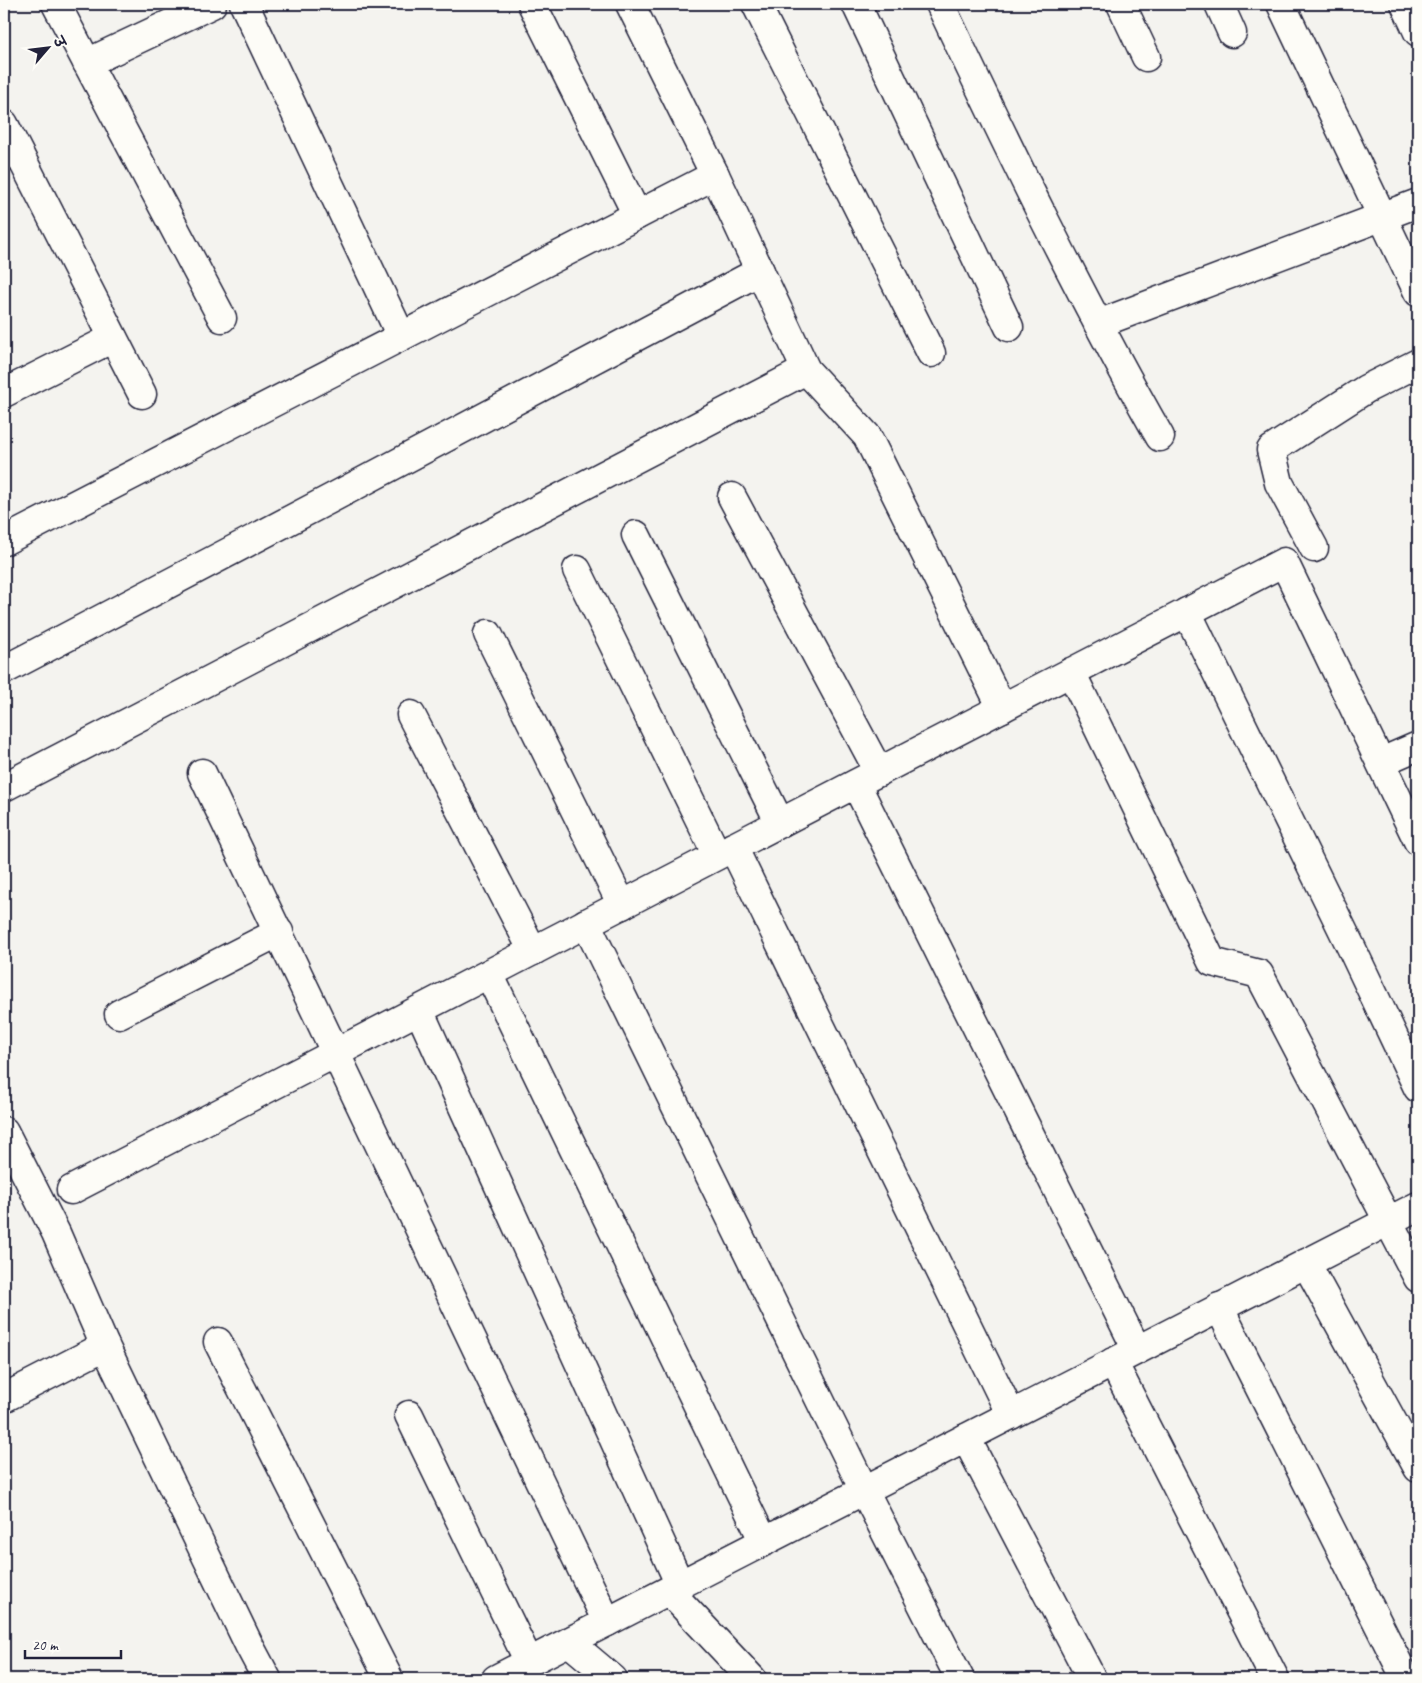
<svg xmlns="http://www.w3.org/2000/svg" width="1422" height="1683" font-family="Caveat,'Playpen Sans Deva',sans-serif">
<rect width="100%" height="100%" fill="#f4f3ef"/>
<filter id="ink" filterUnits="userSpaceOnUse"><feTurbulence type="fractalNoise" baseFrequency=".02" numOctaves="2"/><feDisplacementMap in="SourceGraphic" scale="10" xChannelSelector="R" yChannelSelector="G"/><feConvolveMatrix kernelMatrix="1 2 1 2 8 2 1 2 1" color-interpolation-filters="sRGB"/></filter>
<g filter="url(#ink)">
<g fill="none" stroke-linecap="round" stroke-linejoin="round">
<defs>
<g id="minor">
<polyline points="56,4 222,318"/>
<polyline points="244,4 401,336"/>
<polyline points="532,4 637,215"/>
<polyline points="630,4 715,175 806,370 867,436 1002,708"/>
<polyline points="756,4 931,353"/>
<polyline points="856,4 1009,327"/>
<path d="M940,4c69,146 140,292 220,433"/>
<polyline points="1121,4 1146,57"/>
<polyline points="1219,4 1232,33"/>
<polyline points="1281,4 1418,292"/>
<polyline points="1405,4 1418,32"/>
<polyline points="87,63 212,4"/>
<polyline points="4,124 142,394"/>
<polyline points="1098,324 1418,203"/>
<polyline points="4,393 113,338"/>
<polyline points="732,497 879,772"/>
<polyline points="636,535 780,823"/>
<polyline points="4,541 715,175"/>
<polyline points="1314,548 1279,483 1271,450 1366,389 1418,363"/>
<polyline points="577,570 717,855"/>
<polyline points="1187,612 1352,949 1418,1088"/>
<polyline points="488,634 622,905"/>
<polyline points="4,670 328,500 760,271"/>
<polyline points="1071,672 1212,962 1259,974 1418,1278"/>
<polyline points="411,715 533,951"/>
<polyline points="1381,762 1418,746"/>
<polyline points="202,773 607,1622"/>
<polyline points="856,784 1137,1350"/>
<polyline points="4,787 806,370"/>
<polyline points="733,847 1011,1415"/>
<polyline points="586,923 864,1490 960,1679"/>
<polyline points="489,974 764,1542"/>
<polyline points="419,1010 680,1585"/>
<polyline points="119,1014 279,932"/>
<polyline points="4,1131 56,1233 105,1346 249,1645 267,1679"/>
<polyline points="71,1190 1284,562 1418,841"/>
<polyline points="1306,1263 1418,1468"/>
<polyline points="1219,1307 1406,1679"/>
<polyline points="218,1342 389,1679"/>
<polyline points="1113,1362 1275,1679"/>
<polyline points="4,1398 105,1346"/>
<polyline points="409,1415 529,1662"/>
<polyline points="966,1438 1092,1679"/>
<polyline points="669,1591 752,1679"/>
<polyline points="569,1642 613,1679"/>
<polyline points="496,1679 1418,1206"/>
</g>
</defs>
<use href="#minor" stroke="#22223b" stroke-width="31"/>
<use href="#minor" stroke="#fdfcf7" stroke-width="28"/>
</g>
</g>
<rect width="1422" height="1683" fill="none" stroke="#fdfcf7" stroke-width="20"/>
<rect x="10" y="10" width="1402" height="1663" fill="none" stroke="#22223b" stroke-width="2" filter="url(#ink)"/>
<g transform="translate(48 48) rotate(62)" stroke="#fdfcf7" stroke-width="4" paint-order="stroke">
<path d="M0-4L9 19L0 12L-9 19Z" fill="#22223b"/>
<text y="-8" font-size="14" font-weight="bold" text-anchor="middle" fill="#22223b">उ</text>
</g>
<path d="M25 1650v8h96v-8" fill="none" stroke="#22223b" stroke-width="2.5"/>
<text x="32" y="1650" font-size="15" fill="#22223b" stroke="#fdfcf7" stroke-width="4" paint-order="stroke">20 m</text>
</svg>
